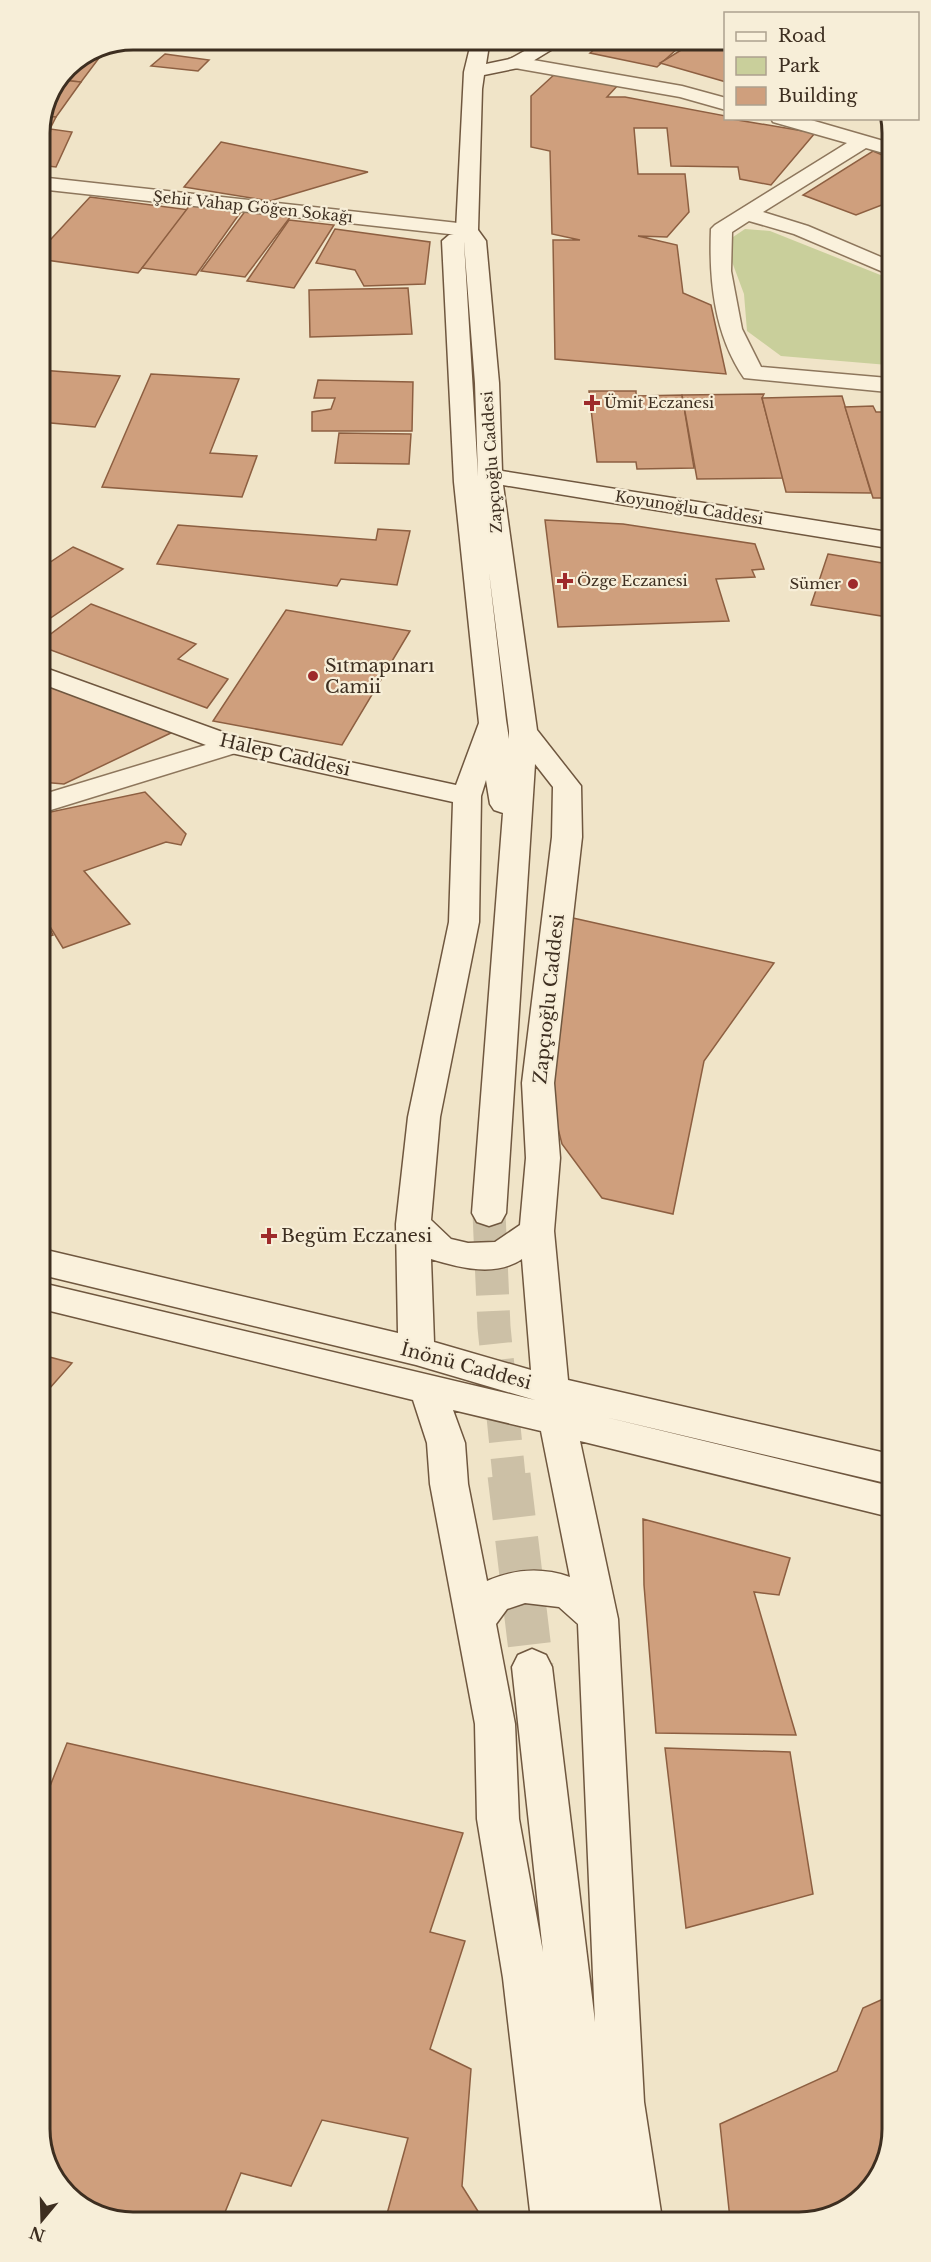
<svg xmlns="http://www.w3.org/2000/svg" width="931" height="2262" font-family="'Libre Baskerville',serif">
<rect width="100%" height="100%" fill="#f0e4c8"/>
<polygon fill="#c9cf9b" points="745,229 770,231 888,278 888,365 781,356 747,331 744,294 728,251 730,239"/>
<g fill="#cf9f7d" stroke="#8d5f41" stroke-width="1.5">
<polygon points="607,39 688,39 657,67 590,53"/>
<polygon points="699,39 726,39 726,82 660,63"/>
<polygon points="105,50 81,82 61,80 67,66"/>
<polygon points="165,54 209,60 198,71 151,66"/>
<polygon points="556,73 619,84 607,97 625,97 726,116 726,118 815,133 771,185 740,179 738,167 671,166 667,128 634,128 638,174 685,174 689,212 667,237 638,236 677,245 683,293 711,305 726,374 555,359 553,240 580,240 552,234 550,151 531,147 531,96"/>
<polygon points="61,80 81,82 56,117 44,116"/>
<polygon points="44,116 56,117 50,129 72,132 56,167 39,165 39,127"/>
<polygon points="221,142 368,172 270,201 184,187"/>
<polygon points="873,151 887,157 887,203 856,215 803,195"/>
<polygon points="90,197 190,210 138,273 39,259 39,252"/>
<polygon points="190,205 240,213 196,275 142,268"/>
<polygon points="246,210 291,216 245,277 201,271"/>
<polygon points="289,220 334,225 294,288 247,281"/>
<polygon points="335,229 430,242 425,284 364,286 355,270 316,263"/>
<polygon points="408,288 412,334 310,337 309,290"/>
<polygon points="40,370 120,376 95,427 40,422"/>
<polygon points="151,374 239,379 210,453 257,456 242,497 102,487"/>
<polygon points="318,380 413,382 412,431 312,431 312,412 331,409 335,398 314,398"/>
<polygon points="589,391 636,391 636,396 682,395 694,468 637,469 636,462 597,462"/>
<polygon points="764,394 762,398 783,478 697,479 682,395"/>
<polygon points="842,396 871,493 786,492 762,398"/>
<polygon points="873,406 876,412 888,412 888,498 873,498 845,407"/>
<polygon points="339,433 411,434 409,464 335,463"/>
<polygon points="545,520 623,524 755,544 764,569 752,570 755,577 716,579 729,621 558,627"/>
<polygon points="178,525 376,540 378,529 410,531 397,585 341,579 337,586 157,564"/>
<polygon points="73,547 123,569 40,625 40,569"/>
<polygon points="828,554 888,564 888,617 811,605"/>
<polygon points="91,604 196,644 178,659 228,679 207,708 40,646 40,642"/>
<polygon points="286,610 410,631 342,745 213,721"/>
<polygon points="40,680 175,731 64,784 41,782"/>
<polygon points="145,792 186,834 181,845 166,842 84,871 130,924 63,948 41,912 41,814"/>
<polygon points="41,912 53,935 41,939"/>
<polygon points="573,918 774,963 704,1061 673,1214 602,1198 562,1144 544,1075"/>
<polygon points="42,1355 72,1363 42,1397"/>
<polygon points="643,1519 790,1558 779,1595 754,1592 796,1735 656,1733 644,1585"/>
<polygon points="67,1743 463,1833 430,1932 465,1941 430,2049 471,2069 462,2186 481,2216 481,2220 385,2221 408,2138 322,2120 291,2186 241,2173 221,2222 126,2223 75,2203 44,2159 43,1804"/>
<polygon points="665,1748 790,1752 813,1894 686,1928"/>
<polygon points="892,1995 892,2130 873,2186 852,2201 794,2218 730,2219 720,2124 837,2071 863,2008"/>
</g>
<g fill="none" stroke-linecap="round" stroke-linejoin="round">
<polyline stroke="#ccc0a6" stroke-width="33" stroke-dasharray="33 16" stroke-linecap="butt" points="489,1213 494,1327 509,1476"/>
<polyline stroke="#ccc0a6" stroke-width="43" stroke-dasharray="43 21" stroke-linecap="butt" points="509,1475 532,1667"/>
<defs>
<g id="street">
<polygon points="516,57 682,86 726,98 726,110 680,97 509,67 507,63 509,59"/>
<path d="M771,118h33l83,24v12l-21,-6 -103,64 45,14 80,34v14l-94,-40 -45,-13 -17,11 -1,39 11,58 19,38 127,11v14l-144,-14c-30,-44 -35,-98 -33,-149l4,-4 132,-82 -74,-21z"/>
<polygon points="39,177 467,224 474,226 478,230 474,234 467,236 39,189"/>
<polygon points="232,737 242,739 246,745 242,751 41,813 41,795"/>
</g>
<path id="secondary" d="M472,39h18l-4,25 24,-5 36,-20h23l-46,28 -39,8 -2,14 -4,141 8,11 13,142 3,88 386,61v16l-385,-63 34,245 44,56 1,51 -28,246 6,75 -6,73 14,149 322,74v30l-285,-67 285,69v31l-310,-76 38,178 26,483 18,117 -131,1 -28,-242 -26,-159 -2,-95 -45,-240 -3,-41 -14,-43 -371,-91v-26l493,117 -119,-35 -374,-90v-26l356,84 -2,-109 12,-107 41,-195 4,-120 -231,-51 -182,-68v-17l199,72 217,47 23,-62 -25,-241 -12,-241 7,-6 10,-2 -3,-3 8,-158zM464,242l11,141 3,93 -14,-233zM489,572l20,159v8l-3,-19zM535,764l18,23 -1,50 -30,246 4,75 -6,67 -25,17 -27,1 -17,-4 -20,-19 9,-103 39,-195 2,-126 5,-16 4,24 4,6 9,3 -31,400 5,9 12,4 12,-4 5,-9zM431,1259c29,9 65,18 91,0l9,111 -97,-28zM453,1410l88,21 29,146c-29,-10 -55,-8 -83,4l-19,-97 -3,-41zM525,1603l34,4 19,17 17,398 -43,-355 -6,-12 -14,-6 -14,6 -6,12 31,285 -24,-133 -4,-95 -19,-100 11,-15z"/>
</defs>
<use href="#street" stroke="#8d765c" stroke-width="3"/>
<use href="#secondary" stroke="#6f573f" stroke-width="3"/>
<use href="#street" fill="#faf1dc" fill-rule="evenodd"/>
<use href="#secondary" fill="#faf1dc" fill-rule="evenodd"/>
</g>
<g fill="#9e2a2b" stroke="#f7eed8" stroke-width="2">
<path d="M589 394h6v6h6v6h-6v6h-6v-6h-6v-6h6z"/>
<path d="M562 572h6v6h6v6h-6v6h-6v-6h-6v-6h6z"/>
<circle cx="853" cy="584" r="6"/>
<circle cx="313" cy="676" r="6"/>
<path d="M266 1227h6v6h6v6h-6v6h-6v-6h-6v-6h6z"/>
</g>
<g text-anchor="middle" stroke-width="4.5" stroke-linejoin="round" paint-order="stroke">
<g font-size="15" fill="#3d2e20" stroke="#f7eed8">
<text transform="translate(253 207) rotate(6)" y="5">Şehit Vahap Göğen Sokağı</text>
<text transform="translate(492 462) rotate(-94)" y="5">Zapçıoğlu Caddesi</text>
<text transform="translate(689 508) rotate(9)" y="5">Koyunoğlu Caddesi</text>
</g>
<g font-size="15" fill="#3d2e20" stroke="#f7eed8" text-anchor="start">
<text x="604" y="408">Ümit Eczanesi</text>
<text x="577" y="586">Özge Eczanesi</text>
<text x="841" y="589" text-anchor="end">Sümer</text>
</g>
<g font-size="18" fill="#3d2e20" stroke="#f7eed8" text-anchor="start">
<text x="325" y="672">Sıtmapınarı<tspan x="325" dy="21">Camii</tspan></text>
<text x="281" y="1242">Begüm Eczanesi</text>
</g>
<g font-size="18" fill="#3d2e20" stroke="#f7eed8">
<text transform="translate(285 755) rotate(13)" y="6">Halep Caddesi</text>
<text transform="translate(549 999) rotate(-84)" y="6">Zapçıoğlu Caddesi</text>
<text transform="translate(466 1366) rotate(15)" y="6">İnönü Caddesi</text>
</g>
</g>
<path d="M0 0H931V2262H0ZM133 50H799A83 83 0 0 1 882 133V2129A83 83 0 0 1 799 2212H133A83 83 0 0 1 50 2129V133A83 83 0 0 1 133 50Z" fill="#f7eed8" fill-rule="evenodd"/>
<path fill="none" stroke="#3d2e20" stroke-width="3" d="M133 50H799A83 83 0 0 1 882 133V2129A83 83 0 0 1 799 2212H133A83 83 0 0 1 50 2129V133A83 83 0 0 1 133 50Z"/>
<rect x="724" y="12" width="195" height="108" fill="#f7eed8" stroke="#ada18e" stroke-width="1.5"/>
<rect x="736" y="32" width="30" height="9" fill="#faf1dc" stroke="#ada18e" stroke-width="1.5"/>
<text x="778" y="42" font-size="18" fill="#3d2e20">Road</text>
<rect x="736" y="57" width="30" height="18" fill="#c9cf9b" stroke="#ada18e" stroke-width="1.5"/>
<text x="778" y="72" font-size="18" fill="#3d2e20">Park</text>
<rect x="736" y="87" width="30" height="18" fill="#cf9f7d" stroke="#ada18e" stroke-width="1.5"/>
<text x="778" y="102" font-size="18" fill="#3d2e20">Building</text>
<g transform="translate(42 2220) rotate(199)" stroke="#f7eed8" stroke-width="4.5" paint-order="stroke">
<path d="M0-4.5L10 22L0 15L-10 22Z" fill="#3d2e20"/>
<text y="-9" font-size="16" font-weight="bold" text-anchor="middle" fill="#3d2e20">N</text>
</g>
</svg>
